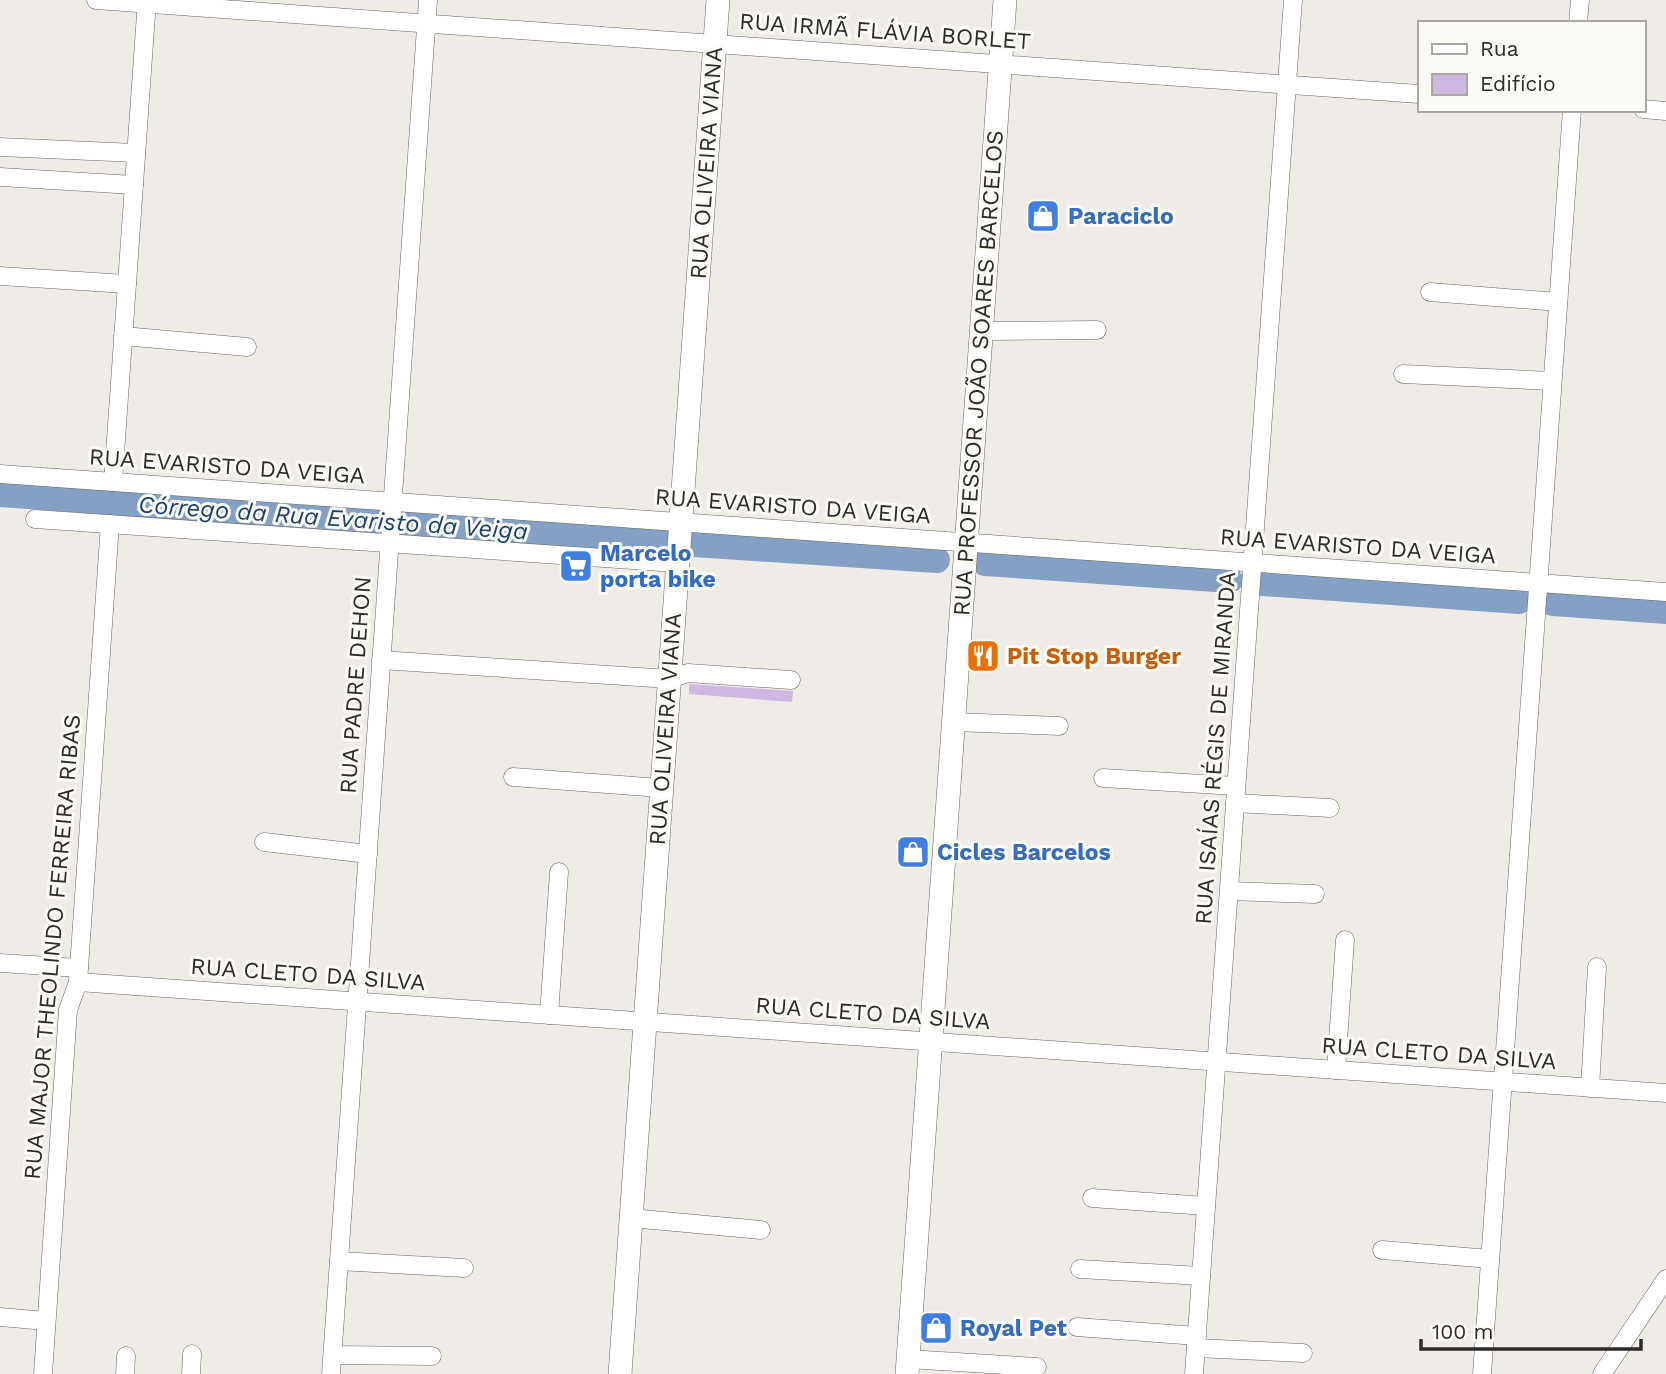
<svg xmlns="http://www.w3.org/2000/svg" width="1666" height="1374" font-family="'Work Sans',sans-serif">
<rect width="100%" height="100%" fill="#efece7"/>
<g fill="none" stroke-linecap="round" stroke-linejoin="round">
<g stroke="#84a0c5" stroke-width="26">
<polyline points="0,494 665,542"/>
<polyline points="694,544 937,560"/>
<polyline points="985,563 1230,580"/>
<polyline points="1262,583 1519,601"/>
<polyline points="1553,603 1666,611"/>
</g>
</g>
<polygon fill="#cdb8e2" points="689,684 793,691 792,702 689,694"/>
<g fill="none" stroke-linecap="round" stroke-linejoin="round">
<defs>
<g id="minor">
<polyline points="96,0 1419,94"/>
<polyline points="1578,23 1580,0"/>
<polyline points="1643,109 1666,111"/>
<polyline points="0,147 136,153"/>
<polyline points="0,177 134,185"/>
<polyline points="0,276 127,284"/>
<polyline points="1430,292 1558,302"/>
<polyline points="981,331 1097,330"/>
<polyline points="123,336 247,347"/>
<polyline points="1403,374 1552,381"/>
<polyline points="0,474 1666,592"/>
<polyline points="113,482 147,0"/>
<polyline points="35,519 677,563"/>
<polyline points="381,660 669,679 688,673 791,680"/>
<polyline points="954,722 1059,726"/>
<polyline points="513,777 661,788"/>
<polyline points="1103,778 1236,786"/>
<polyline points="1235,803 1330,808"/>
<polyline points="264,842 368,854"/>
<polyline points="1229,891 1315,894"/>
<polyline points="0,963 79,968"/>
<polyline points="78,982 1666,1093"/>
<polyline points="549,1015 559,872"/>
<polyline points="1336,1070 1345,940"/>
<polyline points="1590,1088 1597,967"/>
<polyline points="1092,1198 1206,1206"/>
<polyline points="631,1218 761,1230"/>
<polyline points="1382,1250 1490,1259"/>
<polyline points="339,1261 464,1268"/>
<polyline points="1080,1269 1201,1276"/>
<polyline points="0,1317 46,1321"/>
<polyline points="1077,1327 1197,1336"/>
<polyline points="1196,1348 1303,1353"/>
<polyline points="333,1355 432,1356"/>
<polyline points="908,1359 1037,1367"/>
<polyline points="43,1374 68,1010 78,982 110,524"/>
<polyline points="125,1374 126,1356"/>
<polyline points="191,1374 192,1354"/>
<polyline points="331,1374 428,0"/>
<polyline points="1194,1374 1293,0"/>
<polyline points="1482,1374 1572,110"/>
<polyline points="1602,1374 1666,1279"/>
</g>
<g id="major">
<polyline points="620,1374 718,0"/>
<polyline points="907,1374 1005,0"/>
</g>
</defs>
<use href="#minor" stroke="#676561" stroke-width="19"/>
<use href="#major" stroke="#676561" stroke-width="24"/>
<use href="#minor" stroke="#fff" stroke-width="18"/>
<use href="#major" stroke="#fff" stroke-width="23"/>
</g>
<defs>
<symbol id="shop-square" viewBox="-11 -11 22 22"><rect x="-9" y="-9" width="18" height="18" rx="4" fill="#3f7fe0" stroke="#fcfaf4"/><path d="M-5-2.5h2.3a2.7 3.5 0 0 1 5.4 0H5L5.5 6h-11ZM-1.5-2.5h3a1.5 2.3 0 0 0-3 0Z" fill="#fff"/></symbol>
<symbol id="supermarket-square" viewBox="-11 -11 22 22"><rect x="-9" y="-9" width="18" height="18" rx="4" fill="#3f7fe0" stroke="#fcfaf4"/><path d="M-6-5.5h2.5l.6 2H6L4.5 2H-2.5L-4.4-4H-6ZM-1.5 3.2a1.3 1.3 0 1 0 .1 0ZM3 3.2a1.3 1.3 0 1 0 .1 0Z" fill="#fff"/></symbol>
<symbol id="restaurant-square" viewBox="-11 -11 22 22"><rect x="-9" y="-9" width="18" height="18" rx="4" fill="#e8710a" stroke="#fcfaf4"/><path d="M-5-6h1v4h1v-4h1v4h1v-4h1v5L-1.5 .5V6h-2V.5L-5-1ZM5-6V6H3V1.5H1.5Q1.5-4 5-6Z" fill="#fff"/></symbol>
</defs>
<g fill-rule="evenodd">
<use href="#shop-square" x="1024" y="197" width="38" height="38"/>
<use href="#supermarket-square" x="557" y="547" width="38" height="38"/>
<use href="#restaurant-square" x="964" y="637" width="38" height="38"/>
<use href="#shop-square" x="894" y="833" width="38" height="38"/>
<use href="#shop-square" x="917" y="1309" width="38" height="38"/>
</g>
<g text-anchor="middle" stroke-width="6" stroke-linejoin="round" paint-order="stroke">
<g font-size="23" fill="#2c2b29" stroke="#fcfaf4">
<text transform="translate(885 31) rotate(4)" y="8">RUA IRMÃ FLÁVIA BORLET</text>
<text transform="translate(706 163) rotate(-86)" y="8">RUA OLIVEIRA VIANA</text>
<text transform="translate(978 373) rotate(-86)" y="8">RUA PROFESSOR JOÃO SOARES BARCELOS</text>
<text transform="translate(227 466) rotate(4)" y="8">RUA EVARISTO DA VEIGA</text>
<text transform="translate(793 506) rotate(4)" y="8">RUA EVARISTO DA VEIGA</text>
<text transform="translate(1358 546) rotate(4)" y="8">RUA EVARISTO DA VEIGA</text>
<text transform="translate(355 685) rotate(-86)" y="8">RUA PADRE DEHON</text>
<text transform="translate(665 729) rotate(-86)" y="8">RUA OLIVEIRA VIANA</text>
<text transform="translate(1215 748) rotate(-86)" y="8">RUA ISAÍAS RÉGIS DE MIRANDA</text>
<text transform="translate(52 947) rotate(-85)" y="8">RUA MAJOR THEOLINDO FERREIRA RIBAS</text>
<text transform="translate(308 974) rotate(4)" y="8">RUA CLETO DA SILVA</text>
<text transform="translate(873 1013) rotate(4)" y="8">RUA CLETO DA SILVA</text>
<text transform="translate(1439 1053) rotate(4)" y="8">RUA CLETO DA SILVA</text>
</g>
<g font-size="23" font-weight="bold" fill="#366cbe" stroke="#fcfaf4" text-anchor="start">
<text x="1068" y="224">Paraciclo</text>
<text x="600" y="561">Marcelo<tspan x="600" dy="26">porta bike</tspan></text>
<text x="937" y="860">Cicles Barcelos</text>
<text x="960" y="1336">Royal Pet</text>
</g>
<g font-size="23" font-weight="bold" fill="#c56008" stroke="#fcfaf4" text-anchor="start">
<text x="1007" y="664">Pit Stop Burger</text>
</g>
<g font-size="24" font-style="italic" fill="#18406f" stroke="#fcfaf4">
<text transform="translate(333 518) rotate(4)" y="8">Córrego da Rua Evaristo da Veiga</text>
</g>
</g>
<rect x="1418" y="21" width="228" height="91" fill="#fcfaf4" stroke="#a9a7a3" stroke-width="2"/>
<rect x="1432" y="44" width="35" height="10" fill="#ffffff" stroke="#a9a7a3" stroke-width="2"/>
<text x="1480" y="56" font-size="21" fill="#2c2b29">Rua</text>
<rect x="1432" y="74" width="35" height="21" fill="#cdb8e2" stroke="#a9a7a3" stroke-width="2"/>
<text x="1480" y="91" font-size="21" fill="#2c2b29">Edifício</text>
<path d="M1421 1339v10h220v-10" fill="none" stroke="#2c2b29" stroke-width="3.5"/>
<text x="1432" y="1339" font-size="21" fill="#2c2b29" stroke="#fcfaf4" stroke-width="5" paint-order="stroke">100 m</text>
</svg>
